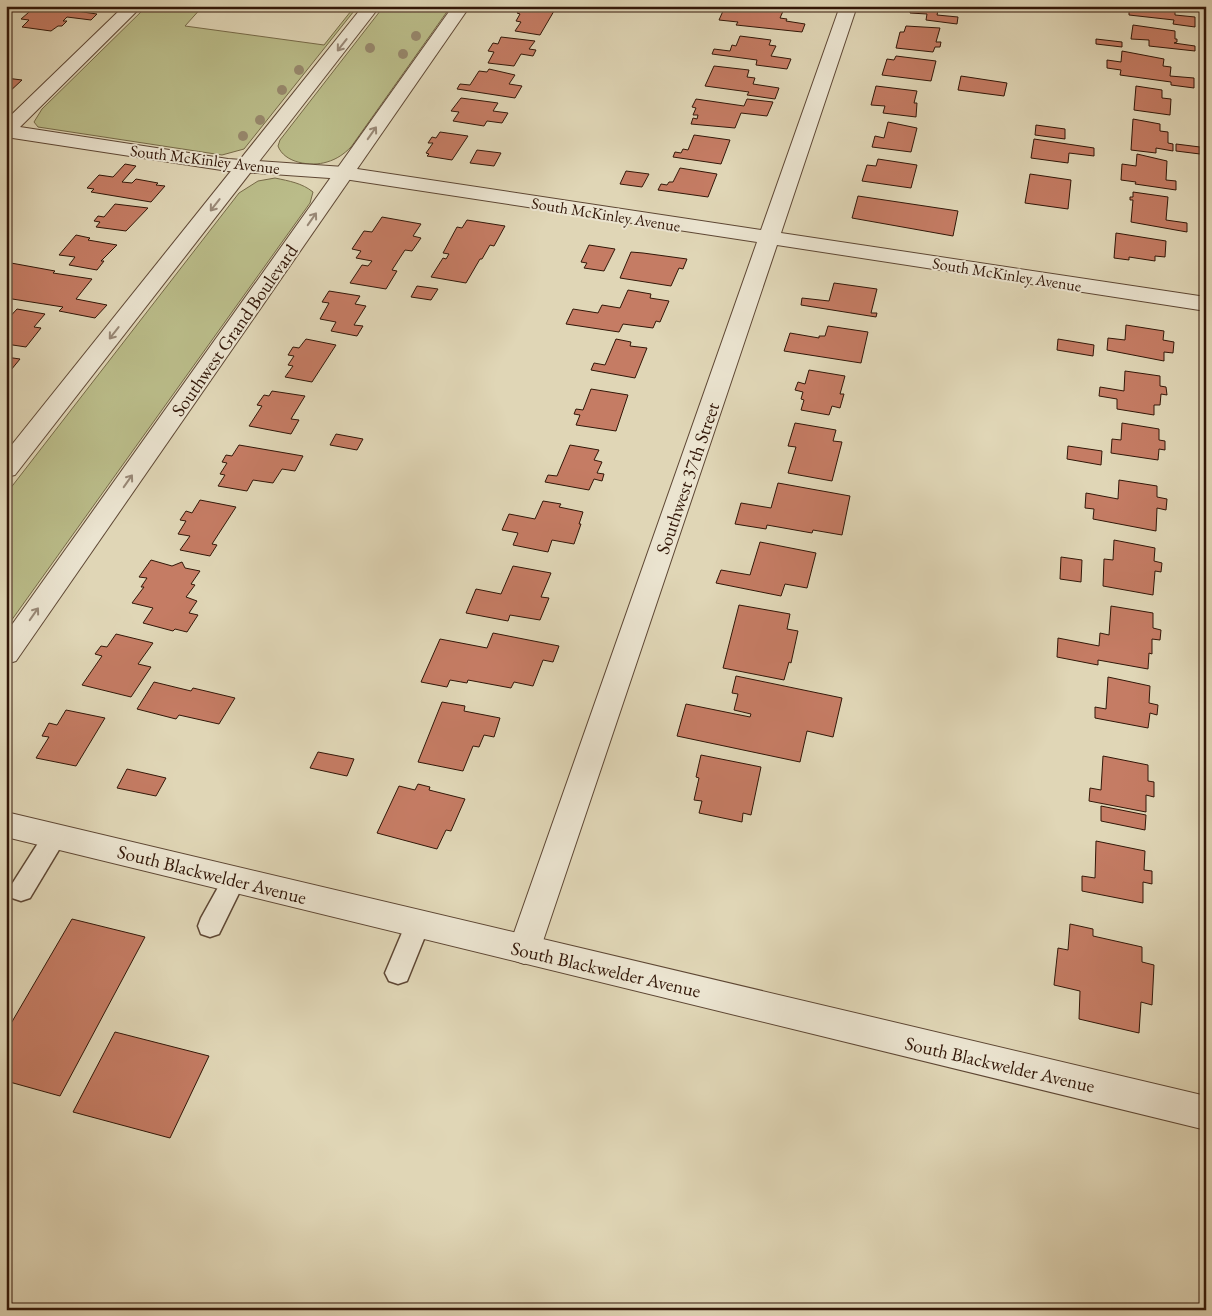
<svg xmlns="http://www.w3.org/2000/svg" width="1212" height="1316" font-family="'EB Garamond',serif">
<rect width="100%" height="100%" fill="#e0d6b6"/>
<filter id="stains"><feTurbulence type="fractalNoise" baseFrequency=".004" numOctaves="4"/><feColorMatrix values="0 0 0 0 .2 0 0 0 0 .09 0 0 0 0 .02 0 0 0 .5 -.17"/></filter>
<radialGradient id="worn" r=".72"><stop offset=".6" stop-color="#630" stop-opacity="0"/><stop offset="1" stop-color="#630" stop-opacity=".3"/></radialGradient>
<g fill="#babc89" stroke="#766a48">
<polygon points="147,6 203,6 185,26 324,45 355,6 358,6 244,149 222,155 38,127 34,122 42,109"/>
<path d="M384,6h67l-100,141c-7,7 -14,12 -24,15 -16,5 -43,1 -49,-16l2,-6z"/>
<path d="M275,178c14,3 27,5 38,14l-3,11 -304,425v-134l233,-301 19,-12z"/>
</g>
<g fill="#c57c64" stroke="#321708">
<polygon points="36,6 40,6 97,14 91,20 67,17 63,21 67,21 62,26 58,26 51,31 22,27 29,20 21,19"/>
<polygon points="713,6 761,6 784,9 780,18 787,19 786,21 805,24 802,32 736,25 738,22 719,20 723,11 711,9"/>
<polygon points="911,6 939,6 937,15 958,17 957,24 926,20 927,14 910,13"/>
<polygon points="1129,6 1170,6 1170,11 1175,11 1175,15 1195,17 1195,27 1173,24 1174,20 1129,15"/>
<polygon points="521,7 554,11 540,35 515,31 521,22 516,21 520,14 517,13"/>
<polygon points="1133,25 1175,31 1175,39 1177,39 1177,42 1174,43 1195,46 1195,51 1149,46 1149,40 1131,39"/>
<polygon points="906,26 940,28 936,42 941,42 940,47 935,47 933,52 896,48 900,32 904,32"/>
<polygon points="740,36 771,40 769,45 776,46 771,56 791,59 787,69 756,65 757,60 712,54 714,49 730,51 732,45 736,46"/>
<polygon points="501,37 535,41 529,49 536,50 533,56 521,54 514,66 488,63 494,52 488,51 493,43 498,44"/>
<polygon points="1096,39 1122,42 1122,47 1096,44"/>
<polygon points="1122,51 1164,59 1163,66 1171,67 1170,76 1194,78 1194,88 1171,85 1171,82 1120,75 1121,70 1107,68 1107,60 1121,62"/>
<polygon points="896,56 936,61 931,81 882,75 887,59 894,60"/>
<polygon points="714,66 749,70 747,77 755,78 753,84 779,88 775,99 747,95 749,92 705,86"/>
<polygon points="489,69 515,75 509,84 522,86 515,98 457,89 460,84 470,85 479,71 487,72"/>
<polygon points="961,76 1007,83 1004,96 958,90"/>
<polygon points="6,78 22,80 7,94 6,94"/>
<polygon points="876,86 917,91 914,103 917,103 916,117 883,113 885,106 871,105"/>
<polygon points="1136,86 1162,90 1162,98 1171,99 1170,115 1134,110"/>
<polygon points="461,98 498,103 493,111 508,113 502,123 487,121 484,126 453,121 459,112 451,111"/>
<polygon points="696,99 744,106 747,99 773,102 767,116 741,113 735,128 691,124 693,118 697,119 698,115 693,115 696,108 692,107"/>
<polygon points="1133,119 1160,124 1160,131 1168,132 1168,143 1173,144 1173,151 1156,148 1156,153 1131,150"/>
<polygon points="888,122 917,128 911,152 872,147 875,136 884,138"/>
<polygon points="1036,125 1065,129 1065,139 1035,135"/>
<polygon points="440,132 468,136 452,160 427,156 429,154 426,153 433,143 428,143 432,137 436,138"/>
<polygon points="694,135 730,140 721,164 673,157 675,152 681,153 683,149 688,150"/>
<polygon points="1034,139 1094,148 1094,156 1069,153 1068,163 1031,158"/>
<polygon points="1176,144 1200,147 1200,154 1176,151"/>
<polygon points="477,150 501,153 494,166 470,163"/>
<polygon points="1137,154 1167,161 1166,180 1176,181 1176,190 1135,184 1136,182 1121,180 1122,164 1136,166"/>
<polygon points="878,159 917,165 911,188 862,181 867,165 876,166"/>
<polygon points="125,164 136,166 122,182 132,183 136,179 158,183 156,185 165,186 151,202 91,192 94,189 87,188 99,175 113,177"/>
<polygon points="680,168 717,174 708,197 658,190 661,184 667,185 669,182 673,182"/>
<polygon points="626,171 649,174 642,187 620,184"/>
<polygon points="1030,174 1071,180 1068,209 1025,203"/>
<polygon points="1133,192 1168,197 1166,220 1187,223 1187,232 1131,222 1133,200 1130,200 1130,197 1133,197"/>
<polygon points="858,196 958,211 953,236 852,218"/>
<polygon points="115,204 148,208 126,231 96,227 100,222 94,221 98,216 104,217"/>
<polygon points="382,217 421,224 413,236 421,238 412,251 405,250 392,270 397,271 386,289 350,283 362,265 368,266 372,261 356,258 361,251 352,249 364,231 372,232"/>
<polygon points="467,220 505,226 494,246 490,245 482,259 480,259 466,283 431,277 443,258 446,259 449,254 443,253 457,227 462,228"/>
<polygon points="1116,233 1166,241 1165,257 1155,256 1155,261 1129,257 1129,260 1114,258"/>
<polygon points="76,235 90,238 88,240 117,245 101,261 104,261 97,270 69,265 75,257 59,255"/>
<polygon points="589,245 615,249 604,271 584,268 587,263 581,262"/>
<polygon points="631,252 643,253 687,259 683,269 679,268 671,286 620,278"/>
<polygon points="11,263 55,271 53,273 92,279 76,299 107,305 95,318 59,311 63,307 6,298 6,269"/>
<polygon points="834,283 877,289 871,313 877,313 876,317 801,305 802,298 829,301"/>
<polygon points="417,286 438,289 431,300 411,297"/>
<polygon points="628,290 651,294 650,298 669,301 660,322 656,321 653,328 623,324 619,332 566,324 573,309 598,313 602,305 620,308"/>
<polygon points="329,291 360,296 355,304 366,306 354,325 363,326 357,336 331,331 336,322 320,319 329,303 322,302"/>
<polygon points="17,309 45,314 34,327 41,328 26,347 6,344 6,321"/>
<polygon points="1126,325 1164,331 1163,340 1174,342 1173,353 1164,352 1164,361 1107,350 1108,338 1125,340"/>
<polygon points="828,326 868,332 861,363 784,351 790,333 819,338 819,336 825,336"/>
<polygon points="306,339 336,345 312,382 285,377 293,366 288,365 294,356 288,355 293,347 299,348"/>
<polygon points="616,339 631,342 630,346 647,348 635,378 591,370 594,363 605,365"/>
<polygon points="1058,339 1094,345 1093,356 1057,350"/>
<polygon points="6,357 20,359 11,370 6,373"/>
<polygon points="809,370 845,376 840,394 844,394 840,408 832,406 829,415 801,410 804,400 801,399 803,392 795,390 798,382 805,384"/>
<polygon points="1125,371 1160,376 1160,386 1166,387 1167,395 1161,394 1160,405 1154,405 1154,415 1117,409 1117,399 1099,396 1100,387 1124,391"/>
<polygon points="591,389 628,395 616,431 576,425 580,415 574,414 576,409 583,410"/>
<polygon points="272,391 305,396 291,419 299,420 291,434 249,426 262,406 257,405 264,395 269,396"/>
<polygon points="795,423 836,430 833,441 842,442 832,481 788,473 796,447 788,446"/>
<polygon points="1122,423 1159,429 1159,440 1165,441 1165,450 1159,449 1158,460 1111,453 1112,439 1121,440"/>
<polygon points="336,434 363,439 357,450 330,445"/>
<polygon points="239,445 303,456 295,471 282,469 273,483 253,480 247,491 218,486 225,475 220,474 227,463 222,462 226,455 232,456"/>
<polygon points="570,445 599,450 594,460 602,462 597,473 604,474 602,481 594,479 589,490 545,482 548,475 557,476"/>
<polygon points="1068,446 1102,451 1101,465 1067,459"/>
<polygon points="1119,480 1157,486 1157,497 1167,499 1166,510 1157,508 1156,531 1093,519 1094,509 1085,508 1086,493 1118,499"/>
<polygon points="778,483 850,496 842,535 813,530 812,533 767,525 766,529 735,524 741,503 771,508"/>
<polygon points="200,500 236,507 212,544 217,545 210,556 180,550 190,536 178,534 186,521 180,520 186,511 192,513"/>
<polygon points="543,501 561,504 559,507 583,512 579,524 581,524 574,544 552,540 548,552 513,545 518,533 502,530 509,514 535,519"/>
<polygon points="1114,540 1155,548 1154,561 1162,563 1161,572 1155,571 1153,595 1103,586 1104,559 1113,560"/>
<polygon points="760,542 816,553 807,588 785,584 781,596 716,583 721,570 750,575"/>
<polygon points="1061,557 1082,560 1081,582 1060,579"/>
<polygon points="151,560 172,566 182,562 185,568 200,571 191,584 195,585 186,597 197,601 189,613 198,615 187,632 175,629 173,631 143,623 153,608 132,603 144,587 141,587 147,578 139,577"/>
<polygon points="513,566 551,573 541,597 549,598 540,620 510,615 508,621 466,613 476,589 501,594"/>
<polygon points="739,605 790,614 787,629 798,631 791,663 789,662 784,680 723,668"/>
<polygon points="1111,606 1153,613 1153,628 1161,630 1160,640 1152,639 1152,654 1149,653 1148,669 1098,660 1098,665 1057,657 1058,638 1099,646 1100,633 1109,635"/>
<polygon points="493,633 559,646 553,662 543,660 533,686 514,682 511,688 468,680 467,683 450,680 447,687 421,682 440,639 487,648"/>
<polygon points="116,634 153,643 138,664 151,667 131,697 82,685 102,656 95,654 101,646 107,647"/>
<polygon points="736,676 842,698 833,737 807,731 800,762 677,736 686,704 750,717 751,714 734,710 738,694 732,693"/>
<polygon points="1108,677 1150,686 1149,703 1158,705 1157,715 1150,713 1148,728 1095,718 1095,707 1106,709"/>
<polygon points="154,682 191,691 193,688 235,698 219,724 179,715 176,719 137,709"/>
<polygon points="442,702 465,706 464,711 500,718 494,737 484,735 479,747 473,746 463,771 418,762"/>
<polygon points="66,710 105,718 76,766 36,758 49,737 42,736 49,723 57,725"/>
<polygon points="318,752 354,759 347,776 310,768"/>
<polygon points="701,755 761,767 751,815 743,813 742,822 699,813 702,801 694,800 699,778 696,777"/>
<polygon points="1103,756 1148,765 1148,781 1154,782 1154,797 1146,795 1146,812 1089,801 1090,788 1101,790"/>
<polygon points="127,769 166,778 156,796 117,788"/>
<polygon points="418,784 430,787 429,790 465,799 451,831 446,830 437,849 377,833 399,786 415,790"/>
<polygon points="1101,806 1146,815 1145,830 1101,821"/>
<polygon points="1096,841 1145,851 1144,870 1152,871 1152,884 1143,882 1143,903 1082,891 1082,876 1095,878"/>
<polygon points="72,919 145,937 60,1096 6,1081 6,1032"/>
<polygon points="1070,924 1093,929 1093,936 1142,947 1142,962 1154,965 1152,1005 1141,1002 1139,1033 1079,1019 1080,991 1054,985 1058,948 1068,950"/>
<polygon points="115,1032 209,1056 170,1138 73,1112"/>
</g>
<g fill="none" stroke-linecap="round" stroke-linejoin="round">
<defs>
<g id="service">
<polygon points="55,826 63,829 67,836 63,843 30,898 21,901 12,898 9,891 12,884 47,829"/>
<polygon points="234,870 242,873 246,880 242,887 219,934 210,937 201,934 198,926 201,918 226,873"/>
<polygon points="418,913 427,916 430,924 407,981 398,984 389,981 385,973 409,916"/>
</g>
<polygon id="minor" points="124,6 142,6 20,127 228,159 344,167 761,230 840,6 857,6 781,233 1206,297 1206,311 777,245 540,950 535,960 524,964 513,960 508,950 757,242 344,179 228,171 6,137 6,120"/>
<g id="tertiary">
<polygon points="363,6 380,6 15,475 6,477 6,452"/>
<polygon points="453,6 470,6 16,661 6,664 6,633"/>
<polygon points="6,812 1206,1096 1206,1130 6,837"/>
</g>
</defs>
<use href="#service" stroke="#5e4734" stroke-width="3"/>
<use href="#minor" stroke="#5e4734" stroke-width="2"/>
<use href="#tertiary" stroke="#5e4734" stroke-width="2"/>
<use href="#service" fill="#ebe4d0" fill-rule="evenodd"/>
<use href="#minor" fill="#ebe4d0" fill-rule="evenodd"/>
<use href="#tertiary" fill="#ebe4d0" fill-rule="evenodd"/>
</g>
<g fill="#97886c">
<circle cx="416" cy="36" r="5"/>
<circle cx="370" cy="48" r="5"/>
<circle cx="403" cy="54" r="5"/>
<circle cx="299" cy="70" r="5"/>
<circle cx="282" cy="90" r="5"/>
<circle cx="260" cy="120" r="5"/>
<circle cx="243" cy="136" r="5"/>
</g>
<defs><path id="oneway-shaft" d="M-6 0H5M1.5-3L5.5 0L1.5 3" fill="none" stroke-width="1.6" stroke-linecap="round" stroke-linejoin="round" transform="scale(1.25)"/></defs>
<g stroke="#988876">
<use href="#oneway-shaft" transform="translate(342 45) rotate(128)"/>
<use href="#oneway-shaft" transform="translate(372 133) rotate(-55)"/>
<use href="#oneway-shaft" transform="translate(215 205) rotate(128)"/>
<use href="#oneway-shaft" transform="translate(312 219) rotate(-55)"/>
<use href="#oneway-shaft" transform="translate(114 333) rotate(128)"/>
<use href="#oneway-shaft" transform="translate(128 481) rotate(-55)"/>
<use href="#oneway-shaft" transform="translate(34 614) rotate(-55)"/>
</g>
<g text-anchor="middle" stroke-width="4" stroke-linejoin="round" paint-order="stroke">
<g font-size="16" fill="#321708" stroke="#ebe4d0">
<text transform="translate(205 159) rotate(7)" y="6">South McKinley Avenue</text>
<text transform="translate(606 214) rotate(9)" y="6">South McKinley Avenue</text>
<text transform="translate(1007 274) rotate(9)" y="6">South McKinley Avenue</text>
</g>
<g font-size="19" fill="#321708" stroke="#ebe4d0">
<text transform="translate(234 330) rotate(-55)" y="7">Southwest Grand Boulevard</text>
<text transform="translate(687 478) rotate(-71)" y="7">Southwest 37th Street</text>
<text transform="translate(212 874) rotate(14)" y="7">South Blackwelder Avenue</text>
<text transform="translate(606 969) rotate(13)" y="7">South Blackwelder Avenue</text>
<text transform="translate(1000 1064) rotate(13)" y="7">South Blackwelder Avenue</text>
</g>
</g>
<rect width="1212" height="1316" fill="none" stroke="#e0d6b6" stroke-width="25"/>
<rect x="8" y="8" width="1197" height="1301" fill="none" stroke="#321708" stroke-width="2.5"/>
<rect x="12" y="12" width="1187" height="1291" fill="none" stroke="#321708"/>
<rect width="100%" height="100%" filter="url(#stains)"/>
<rect width="100%" height="100%" fill="url(#worn)"/>
</svg>
